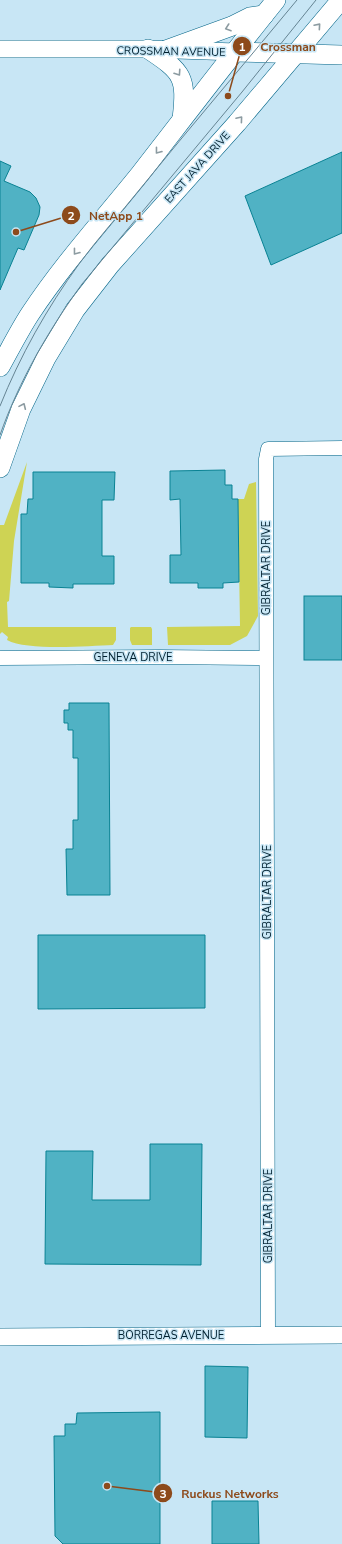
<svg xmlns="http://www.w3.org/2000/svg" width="342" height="1544" font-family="'Nunito Sans',sans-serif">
<rect width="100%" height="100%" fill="#c8e6f5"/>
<g fill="#ced354">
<path d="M27,462l-13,79 -5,60 -2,1 1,25h108v13l-3,5c-25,1 -86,6 -106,-5l1,-3 -6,-5 -2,2v-109h4z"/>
<polygon points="256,482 258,616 247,636 230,645 168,645 167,627 240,626 238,499 244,499 249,484"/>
<polygon points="131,627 151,627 152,629 152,645 132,645 130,640 130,628"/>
</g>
<g fill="#50b2c4" stroke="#098293">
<polygon points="342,152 342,233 271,265 245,196"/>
<polygon points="0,161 11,166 4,181 30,192 36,198 40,207 39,215 24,250 18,248 0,290"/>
<polygon points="225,470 225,485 232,485 232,499 238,499 239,582 223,583 223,588 198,588 198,583 170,583 170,555 181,555 180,499 170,500 170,471"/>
<polygon points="33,472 115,472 114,500 102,500 102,556 114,556 114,584 73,584 73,588 49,587 49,583 21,583 21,514 27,514 28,499 33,499"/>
<rect x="304" y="596" width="38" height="64"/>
<polygon points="69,703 109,703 110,895 67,895 66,849 73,849 73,820 78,820 78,758 73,758 73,730 68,730 68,723 64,723 64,710 69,710"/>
<polygon points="38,935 205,935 205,1008 38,1009"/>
<polygon points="150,1144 202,1144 201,1265 45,1264 46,1151 93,1151 92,1200 150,1200"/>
<polygon points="205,1366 248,1367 247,1438 205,1437"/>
<polygon points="160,1412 160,1544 63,1544 55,1536 54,1436 65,1436 65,1424 76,1424 77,1413"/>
<polygon points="212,1501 258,1501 259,1544 212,1544"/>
</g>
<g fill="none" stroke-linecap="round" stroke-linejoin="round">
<defs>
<g id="minor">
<polyline points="0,658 160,657 266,658"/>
<polyline points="268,1335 266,459 268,449 342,448"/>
</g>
<g id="tertiary">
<polyline points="0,49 148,49 236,52"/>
<polyline points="0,1337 342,1335"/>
</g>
<g id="secondary">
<path d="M148,49c35,23 39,28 34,70"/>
<polyline points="166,50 232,26 250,17 264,15"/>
<polyline points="236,52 342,55"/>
<path d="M0,367c10,-18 19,-36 30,-53 33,-50 73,-94 110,-140 45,-58 90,-117 136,-174"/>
<polyline points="0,468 21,409 46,358 75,310 110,265 237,123 341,0"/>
</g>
</defs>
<use href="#minor" stroke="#026487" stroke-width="15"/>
<use href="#tertiary" stroke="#026487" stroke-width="18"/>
<use href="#secondary" stroke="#026487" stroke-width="20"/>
<use href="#minor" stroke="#fff" stroke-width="14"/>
<use href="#tertiary" stroke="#fff" stroke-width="17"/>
<use href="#secondary" stroke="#fff" stroke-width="19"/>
<g stroke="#658493" stroke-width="1">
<path d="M0,406c20,-50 47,-98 79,-142 19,-26 41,-50 61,-75 52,-64 105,-126 157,-189"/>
<path d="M0,435c19,-54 48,-104 82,-151l160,-192 74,-92"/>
</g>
</g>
<defs><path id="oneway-chevron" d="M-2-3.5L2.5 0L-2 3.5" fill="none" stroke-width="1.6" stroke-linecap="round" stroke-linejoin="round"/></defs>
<g stroke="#8c9ba1">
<use href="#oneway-chevron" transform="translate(318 26) rotate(-49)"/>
<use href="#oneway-chevron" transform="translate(228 28) rotate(161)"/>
<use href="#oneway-chevron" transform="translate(178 73) rotate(56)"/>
<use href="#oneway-chevron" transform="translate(240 119) rotate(-50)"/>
<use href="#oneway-chevron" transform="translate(158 151) rotate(128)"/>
<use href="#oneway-chevron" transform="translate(76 252) rotate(128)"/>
<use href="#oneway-chevron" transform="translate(23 406) rotate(-66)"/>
</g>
<g text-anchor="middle" stroke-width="3" stroke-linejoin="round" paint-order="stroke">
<g font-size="11" fill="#00202f" stroke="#c8e6f5">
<text transform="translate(171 51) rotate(1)" y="4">CROSSMAN AVENUE</text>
<text transform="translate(197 167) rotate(-48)" y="4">EAST JAVA DRIVE</text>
<text transform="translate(266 568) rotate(-90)" y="4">GIBRALTAR DRIVE</text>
<text x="133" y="661">GENEVA DRIVE</text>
<text transform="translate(267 892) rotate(-90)" y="4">GIBRALTAR DRIVE</text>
<text transform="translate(268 1216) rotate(-90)" y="4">GIBRALTAR DRIVE</text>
<text x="171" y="1339">BORREGAS AVENUE</text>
</g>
</g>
<path fill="none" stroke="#8d4a1b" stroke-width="1.5" d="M228 96L242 46M16 232L71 215M107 1486L163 1493"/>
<g fill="#8d4a1b" stroke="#c8e6f5" stroke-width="1.5">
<circle cx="228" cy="96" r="4"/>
<circle cx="16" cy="232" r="4"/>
<circle cx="107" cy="1486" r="4"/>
<circle cx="242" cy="46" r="10"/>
<circle cx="71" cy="215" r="10"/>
<circle cx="163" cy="1493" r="10"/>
</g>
<g font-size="12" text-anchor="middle" font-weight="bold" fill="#fff">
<text x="242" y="51">1</text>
<text x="71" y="220">2</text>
<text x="163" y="1498">3</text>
</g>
<g font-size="12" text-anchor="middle" font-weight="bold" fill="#8d4a1b" stroke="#c8e6f5" stroke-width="3" stroke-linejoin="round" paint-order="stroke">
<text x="288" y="51">Crossman</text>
<text x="116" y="220">NetApp 1</text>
<text x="230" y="1498">Ruckus Networks</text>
</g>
</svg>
